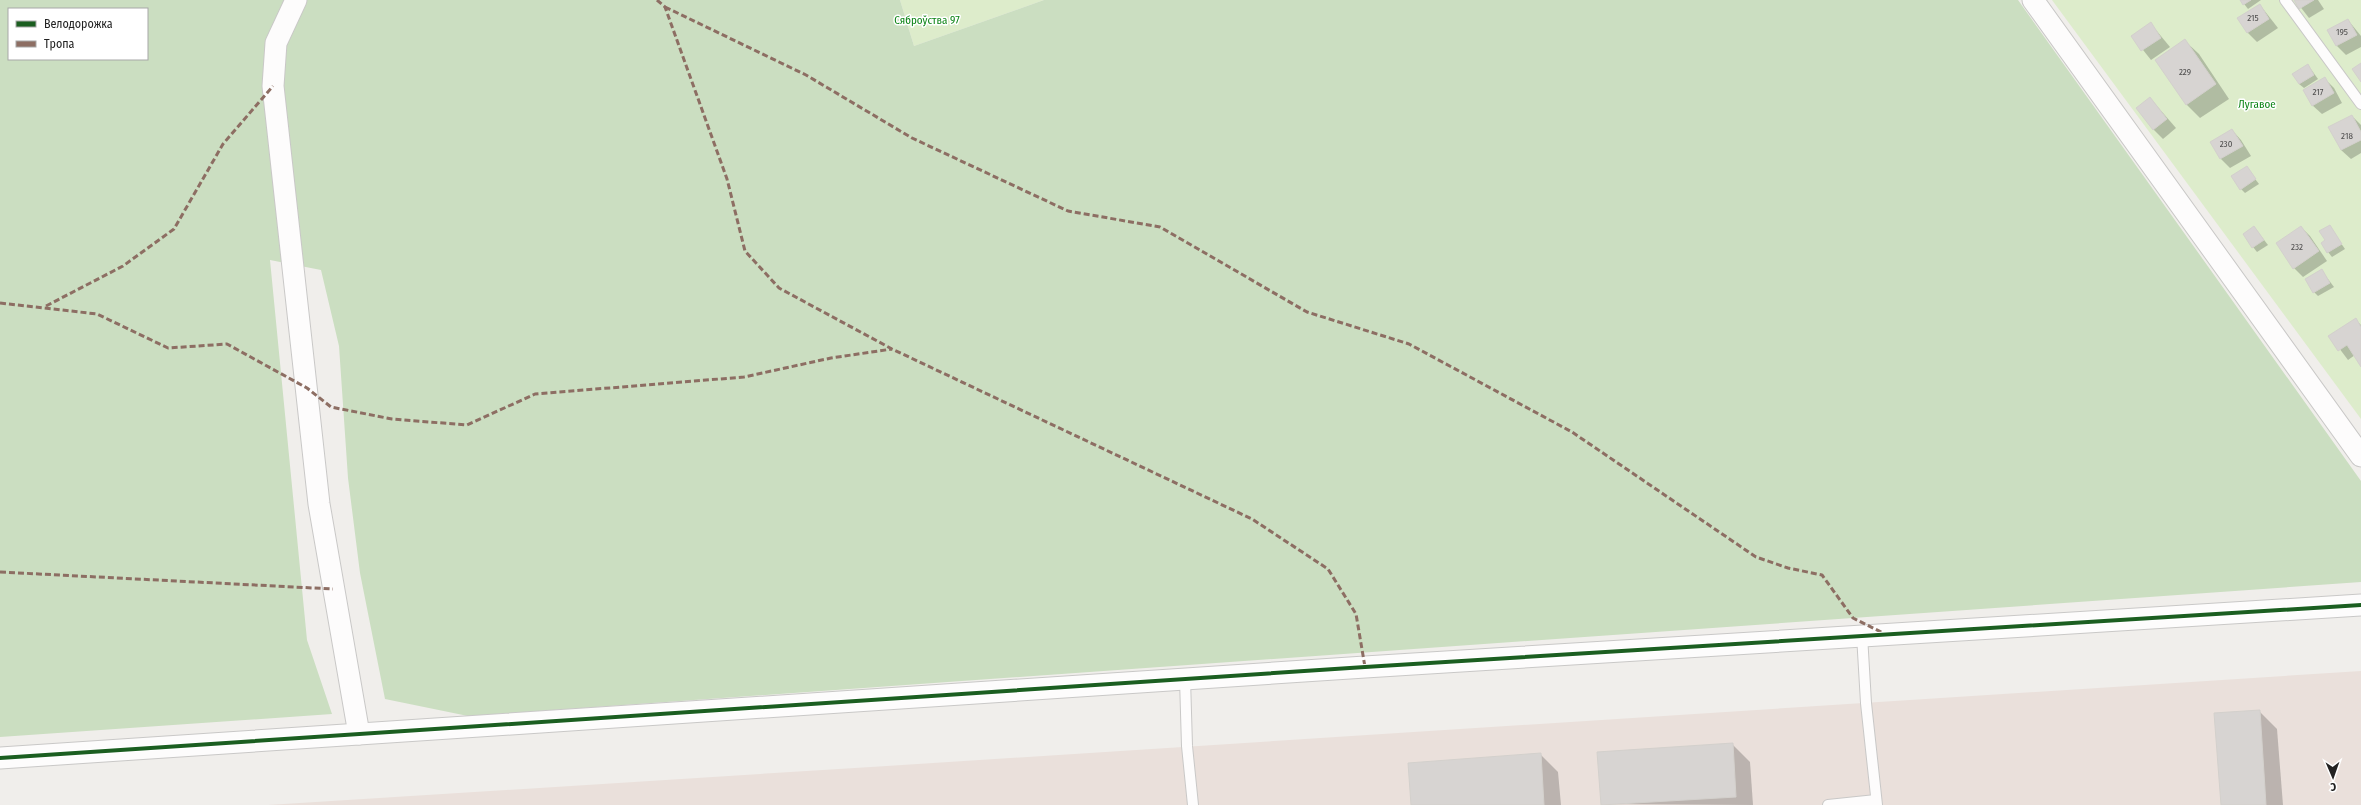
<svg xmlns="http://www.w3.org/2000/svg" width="2361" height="805" font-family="'Fira Sans Condensed',sans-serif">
<rect width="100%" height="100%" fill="#f0eeeb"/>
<polygon fill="#eae0db" points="2361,671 2361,805 268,805 871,767"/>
<g fill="#ddeccb">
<polygon points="900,0 1044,0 914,46"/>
<polygon points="2052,0 2361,0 2361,419"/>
</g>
<path fill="#cbdec1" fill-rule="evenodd" d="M0,0h900l14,46 130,-46h974l343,481v101l-1893,134 -83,-17 -25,-126 -12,-95 -9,-132 -18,-76 -51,-10 37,380 25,74 -332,23zM9,9h138v50h-138z"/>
<g fill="#0003">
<polygon points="2241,0 2261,0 2248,9"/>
<polygon points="2295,0 2318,0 2324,9 2309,18"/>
<polygon points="2260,5 2278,28 2257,42 2247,32"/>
<polygon points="2348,20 2361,36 2361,47 2346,55 2337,46 2329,30"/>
<polygon points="2151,24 2170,47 2151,60 2132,36"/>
<polygon points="2185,41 2199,54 2229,99 2200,118 2186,104"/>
<polygon points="2308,65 2318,79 2304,88 2299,84"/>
<polygon points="2325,79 2334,88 2342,103 2322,114 2312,105"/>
<polygon points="2150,98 2176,128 2163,139 2153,129"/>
<polygon points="2352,116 2361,125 2361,153 2351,159 2341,150"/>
<polygon points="2232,130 2241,140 2251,156 2230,168 2221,159 2212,143"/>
<polygon points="2246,167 2259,184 2245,193 2241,189"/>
<polygon points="2329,226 2345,249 2332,257 2328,252 2326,241"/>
<polygon points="2254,227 2268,245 2257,252 2253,247"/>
<polygon points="2301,227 2310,236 2327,261 2303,277 2294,268"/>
<polygon points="2322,271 2334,287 2318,296 2314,292"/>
<polygon points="2356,320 2361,325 2361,365 2355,355 2348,360 2330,336"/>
<polygon points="2259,711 2277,729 2283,805 2222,805"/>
<polygon points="1732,744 1750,762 1753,805 1602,804"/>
<polygon points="1540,754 1558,772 1561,805 1412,805"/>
</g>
<g fill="#d7d4d2" stroke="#d3d0cc">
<polygon points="2240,0 2251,0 2243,5"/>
<polygon points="2294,0 2314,0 2299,9"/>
<polygon points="2260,4 2269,19 2247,33 2237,18"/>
<polygon points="2348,19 2357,35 2336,46 2327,30"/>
<polygon points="2151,22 2161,38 2141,51 2131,36"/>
<polygon points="2185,39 2216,84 2186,105 2155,60"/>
<polygon points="2361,63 2361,82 2352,69"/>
<polygon points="2308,64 2314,75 2299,84 2292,74"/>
<polygon points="2325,77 2334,93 2312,106 2303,90"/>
<polygon points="2150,97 2167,119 2153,130 2136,108"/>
<polygon points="2352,115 2361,132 2361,140 2341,150 2328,127"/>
<polygon points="2232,129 2243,146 2220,159 2210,142"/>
<polygon points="2247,166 2256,179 2240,190 2231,176"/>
<polygon points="2330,225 2342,244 2327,253 2321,243 2325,240 2319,231"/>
<polygon points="2254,226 2264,240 2252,248 2243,234"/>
<polygon points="2301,226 2319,251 2293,269 2276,243"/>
<polygon points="2322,269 2330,283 2313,293 2305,279"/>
<polygon points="2356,318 2361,327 2361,367 2347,345 2338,351 2328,336"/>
<polygon points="2260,710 2266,805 2221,805 2214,713"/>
<polygon points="1733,743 1736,797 1601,805 1597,752"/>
<polygon points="1541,753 1544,805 1411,805 1408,763"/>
</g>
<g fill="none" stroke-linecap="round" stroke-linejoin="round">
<defs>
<g id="service">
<polyline points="2285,0 2361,104"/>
<polyline points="1862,635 1866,703 1877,805"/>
<polyline points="1185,679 1187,746 1193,805"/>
<polyline points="1828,805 1876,800"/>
</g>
<g id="minor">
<polyline points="296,0 276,43 273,86 319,504 359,734"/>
<polyline points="2033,0 2361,456"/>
<polyline points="0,758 1365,667 2361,605"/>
</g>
</defs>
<use href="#service" stroke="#c9c8c7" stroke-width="12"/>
<use href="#minor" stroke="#c9c8c7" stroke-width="23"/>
<use href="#service" stroke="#fdfcfc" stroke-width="10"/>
<use href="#minor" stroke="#fdfcfc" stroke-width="21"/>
<g stroke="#8d6e63" stroke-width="3" stroke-dasharray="6 3" stroke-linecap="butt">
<polyline points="657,0 665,7 727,179 745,251 779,288 892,349 1252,519 1328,569 1356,614 1365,667"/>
<polyline points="665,7 806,75 912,138 1068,211 1160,227 1307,312 1409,344 1572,432 1756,557 1788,568 1822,575 1853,618 1883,633"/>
<polyline points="0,303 97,314 168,348 227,344 307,388 331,407 392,419 467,425 535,394 744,377 831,358 892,349"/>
<polyline points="46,306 123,266 174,229 223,144 273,86"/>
<polyline points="0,572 333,589"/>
</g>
<defs>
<polyline id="cycleway" points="0,758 1365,667 2361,605"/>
</defs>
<use href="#cycleway" stroke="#fff" stroke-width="6"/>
<use href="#cycleway" stroke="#1b5e20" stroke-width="4"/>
</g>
<g text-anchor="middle" stroke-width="3" stroke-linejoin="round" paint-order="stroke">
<g font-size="9" fill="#4f4e4e">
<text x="2253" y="21">215</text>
<text x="2342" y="35">195</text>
<text x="2185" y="75">229</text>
<text x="2318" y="95">217</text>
<text x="2347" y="139">218</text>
<text x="2226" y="147">230</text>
<text x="2297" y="250">232</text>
</g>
<g font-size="11" fill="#0c8416" stroke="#fff">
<text x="927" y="24">Сяброўства 97</text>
<text x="2257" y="108">Лугавое</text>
</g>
</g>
<rect x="8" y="8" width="140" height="52" fill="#ffffff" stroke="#a7a7a7"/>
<rect x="16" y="21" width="20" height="6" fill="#1b5e20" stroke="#a7a7a7"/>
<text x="44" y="28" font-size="12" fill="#222222">Велодорожка</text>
<rect x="16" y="41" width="20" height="6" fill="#8d6e63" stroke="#a7a7a7"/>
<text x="44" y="48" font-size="12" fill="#222222">Тропа</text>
<g transform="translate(2333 777) rotate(178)" stroke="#ffffff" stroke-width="3" paint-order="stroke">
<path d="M0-3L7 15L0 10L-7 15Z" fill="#222222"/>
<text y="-6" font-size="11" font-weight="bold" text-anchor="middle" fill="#222222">С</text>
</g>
</svg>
